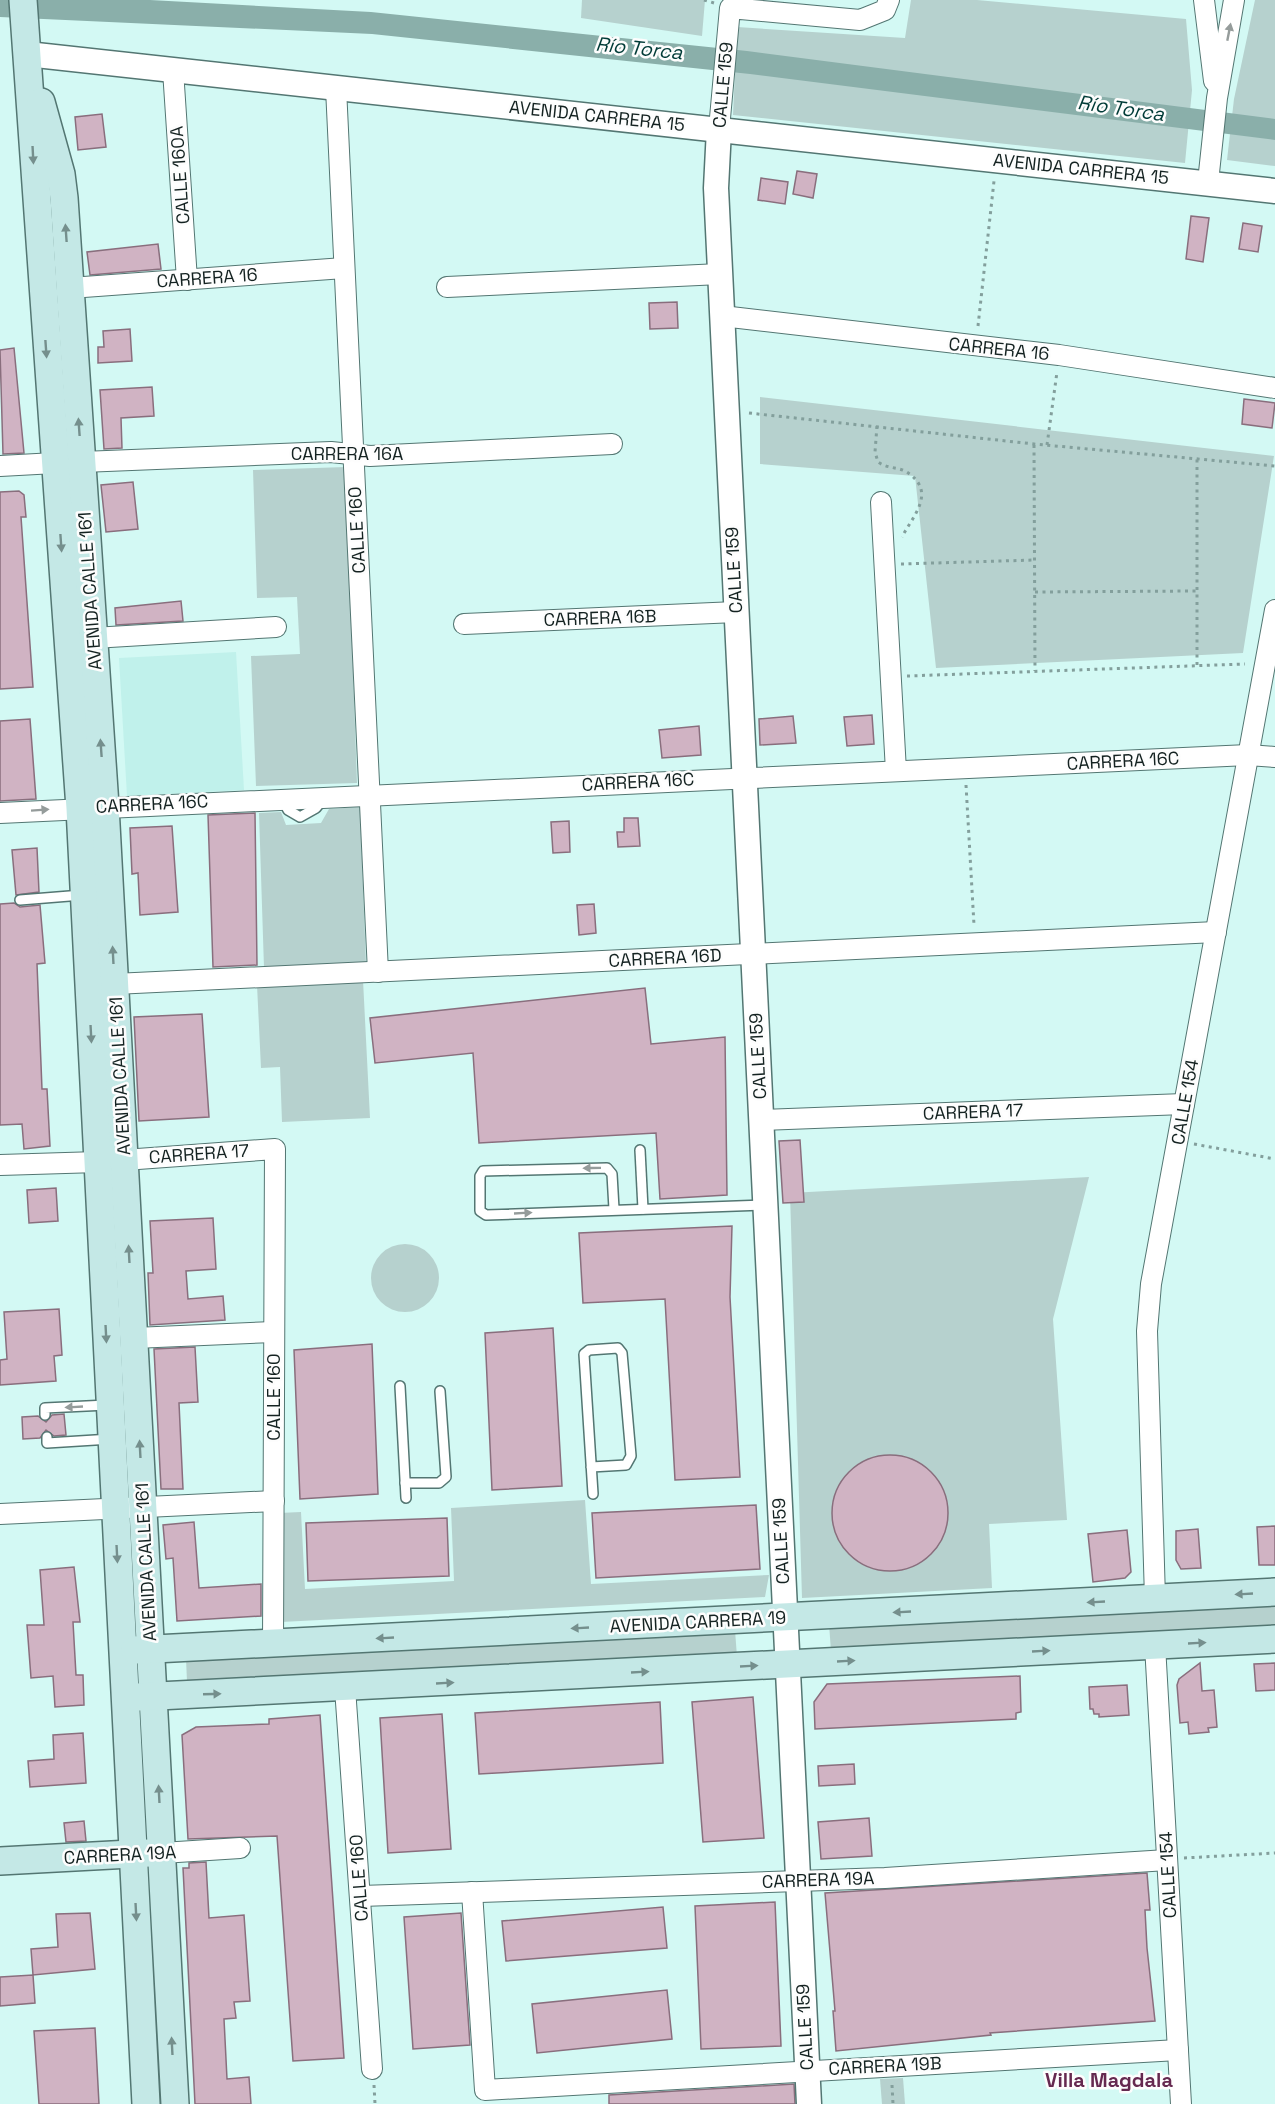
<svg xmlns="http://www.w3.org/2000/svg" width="1275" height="2104" font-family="'Space Grotesk',sans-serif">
<rect width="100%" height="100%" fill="#d3f9f4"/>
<polygon fill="#c0f1eb" points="236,652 244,790 127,796 119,658"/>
<g fill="#b6d1ce">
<polygon points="582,0 705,0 702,36 581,18"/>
<polygon points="911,0 977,0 1186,19 1192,90 1185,163 733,115 737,27 905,38"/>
<polygon points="1255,0 1275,0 1275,166 1227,160 1234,99"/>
<polygon points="760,397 1274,456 1243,653 936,668 915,476 760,464"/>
<polygon points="346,467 357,783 256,786 251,656 300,654 297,597 257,598 253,470"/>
<polygon points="360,807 366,964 264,968 259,813 281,812 286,825 321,823 329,809"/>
<polygon points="363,980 370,1118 282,1122 280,1067 261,1068 257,985"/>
<polygon points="1089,1177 1053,1319 1067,1520 989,1524 992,1588 802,1598 790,1193"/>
<circle cx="405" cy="1278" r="34"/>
<polygon points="585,1500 591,1584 769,1575 765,1597 281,1622 279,1513 301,1512 305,1589 454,1581 451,1508"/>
<polygon points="1275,1602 1275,1627 831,1651 829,1624"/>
<polygon points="735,1630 737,1657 187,1682 186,1658"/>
<polygon points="903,2078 905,2104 882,2104 880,2079"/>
</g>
<polygon fill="#8aafaa" points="0,0 150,0 371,12 747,51 1275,119 1275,140 750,74 372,34 0,17"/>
<g fill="#d0b3c3" stroke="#896e7d" stroke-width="1.5">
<polygon points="102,114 106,147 78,150 75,117"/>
<polygon points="797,171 817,174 813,198 793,194"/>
<polygon points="761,178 788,182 785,204 758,200"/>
<polygon points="1191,216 1209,218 1203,262 1186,259"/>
<polygon points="1243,223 1262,226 1258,252 1239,249"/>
<polygon points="158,244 161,269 90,275 87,252"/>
<polygon points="677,302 678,328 650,329 649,303"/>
<polygon points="130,329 132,361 98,363 98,347 104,347 103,331"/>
<polygon points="14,348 24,453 3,454 0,350"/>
<polygon points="152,387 154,416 121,418 122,448 104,449 100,390"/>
<polygon points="1244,399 1275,403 1272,428 1242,424"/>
<polygon points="133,482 138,529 106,532 101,485"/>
<polygon points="19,491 24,495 26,517 21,517 33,687 0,689 0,492"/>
<polygon points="181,601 183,621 116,625 115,608"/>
<polygon points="872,715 874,744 847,746 844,717"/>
<polygon points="793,716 796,743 760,745 759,719"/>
<polygon points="30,719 36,799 0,801 0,721"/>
<polygon points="699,726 701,755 662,758 659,730"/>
<polygon points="255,813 257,965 213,967 208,815"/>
<polygon points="624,818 638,818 640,846 618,847 617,832 624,832"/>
<polygon points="569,821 570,852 553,853 551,822"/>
<polygon points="172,826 178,912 140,915 138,873 132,874 130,828"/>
<polygon points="37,848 39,892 16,895 12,850"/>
<polygon points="14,903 20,907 40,905 45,963 37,964 42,1089 47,1089 50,1146 24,1149 22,1124 0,1125 0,904"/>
<polygon points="594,904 596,933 579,935 577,905"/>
<polygon points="645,988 651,1044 725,1037 727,1195 660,1199 656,1133 479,1143 473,1053 375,1063 370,1018"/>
<polygon points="202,1014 209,1117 139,1121 134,1017"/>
<polygon points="800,1140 804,1202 783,1203 779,1141"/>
<polygon points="56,1188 58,1221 29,1223 27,1190"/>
<polygon points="213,1218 216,1269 186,1271 188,1299 223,1296 225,1320 150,1325 148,1273 153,1273 150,1221"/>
<polygon points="732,1226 730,1297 740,1477 675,1480 665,1299 583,1303 579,1233"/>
<polygon points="59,1309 62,1355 54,1356 56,1381 0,1385 0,1360 7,1359 4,1312"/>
<polygon points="553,1328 562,1486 492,1490 485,1333"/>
<polygon points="372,1344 378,1494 300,1499 294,1350"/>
<polygon points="195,1347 198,1402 179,1403 183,1489 161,1489 154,1349"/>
<polygon points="64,1414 66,1435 54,1436 46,1430 40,1438 23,1439 22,1417 38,1416 46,1422 52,1415"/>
<circle cx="890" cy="1513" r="58"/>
<polygon points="756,1505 760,1569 596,1578 592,1513"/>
<polygon points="447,1518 449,1576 308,1581 306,1523"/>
<polygon points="194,1522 199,1588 261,1584 261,1616 177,1621 173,1558 166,1559 163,1525"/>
<polygon points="1275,1526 1275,1565 1259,1565 1257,1527"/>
<polygon points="1198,1529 1201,1568 1181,1569 1176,1560 1176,1531"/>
<polygon points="1127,1530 1131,1572 1125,1578 1093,1582 1088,1534"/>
<polygon points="74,1567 80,1622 73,1622 76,1675 83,1675 84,1705 55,1707 53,1676 31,1678 27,1625 44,1625 40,1570"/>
<polygon points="1200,1663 1202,1691 1214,1690 1217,1727 1208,1728 1209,1732 1189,1734 1188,1722 1180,1723 1177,1685 1179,1679"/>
<polygon points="1275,1663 1275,1690 1256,1691 1254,1664"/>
<polygon points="1020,1676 1021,1712 1016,1713 1016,1719 815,1729 814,1702 827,1684"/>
<polygon points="1127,1685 1129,1715 1099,1717 1099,1714 1094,1714 1093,1709 1090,1709 1089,1687"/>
<polygon points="753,1697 764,1838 703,1842 692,1702"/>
<polygon points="660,1702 663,1763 479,1774 475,1713"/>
<polygon points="442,1714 451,1849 388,1853 380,1718"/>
<polygon points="320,1715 344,2058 293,2061 277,1836 188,1839 182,1735 196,1727 269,1724 269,1719"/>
<polygon points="83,1733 86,1783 30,1787 28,1761 54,1759 53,1735"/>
<polygon points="854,1764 855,1784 819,1786 818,1766"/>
<polygon points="869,1818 872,1856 821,1859 818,1822"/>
<polygon points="84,1821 86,1841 66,1842 64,1823"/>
<polygon points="206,1862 209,1918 244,1915 250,2001 234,2002 236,2018 224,2019 227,2079 249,2077 251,2104 195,2104 183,1868 189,1868 189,1863"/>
<polygon points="1147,1873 1150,1910 1145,1910 1147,1948 1155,2021 990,2033 991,2035 836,2051 833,2011 835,2011 825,1893"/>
<polygon points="775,1902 781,2046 701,2049 695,1906"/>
<polygon points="663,1907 667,1948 506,1961 502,1921"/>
<polygon points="90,1913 95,1969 33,1975 31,1949 58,1947 56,1914"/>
<polygon points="461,1913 470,2045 413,2049 404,1917"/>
<polygon points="33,1975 35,2003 0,2006 0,1977"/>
<polygon points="667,1990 672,2039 537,2053 532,2004"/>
<polygon points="95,2028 99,2104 39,2104 34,2031"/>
<polygon points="794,2084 795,2104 609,2104 609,2095"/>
</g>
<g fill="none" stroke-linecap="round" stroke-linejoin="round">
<defs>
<g id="service">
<polyline points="283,801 288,810 300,817 316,808 324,798"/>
<polyline points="20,900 82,895"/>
<polyline points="640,1150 643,1209"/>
<polyline points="614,1209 612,1174 607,1168 483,1171 480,1176 480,1211 486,1215 765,1205"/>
<polyline points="400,1386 406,1498"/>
<polyline points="45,1415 45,1408 107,1405"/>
<polyline points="47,1437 47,1443 111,1439"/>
<polyline points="591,1467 626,1465 631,1456 622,1353 618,1348 589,1350 584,1354 593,1494"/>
<polyline points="405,1483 439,1483 446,1477 440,1391"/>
</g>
<g id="minor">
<polyline points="1204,0 1214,81"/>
<polyline points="173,70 187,280"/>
<polyline points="336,88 378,972"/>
<polyline points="719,129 730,8 860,20 885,10 889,0"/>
<polyline points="1208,182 1217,98 1234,0"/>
<polyline points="447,287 720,274"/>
<polyline points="70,288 344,268"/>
<polyline points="722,316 1059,355 1275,388"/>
<polyline points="82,462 331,452 370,456 612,444"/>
<polyline points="0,466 55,463"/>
<polyline points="881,502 896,771"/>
<polyline points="464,624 736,612"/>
<polyline points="93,638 276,627"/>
<polyline points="0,813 1248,755 1275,757"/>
<polyline points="114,984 1216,932"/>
<polyline points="761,1120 1184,1104"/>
<polyline points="124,1160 275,1149 273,1644"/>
<polyline points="0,1165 98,1162"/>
<polyline points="134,1338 274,1332"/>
<polyline points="0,1514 274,1501"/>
<polyline points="1155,1598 1147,1331 1151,1284 1275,610"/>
<polyline points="1155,1645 1181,2104"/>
<polyline points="345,1688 372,2069"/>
<polyline points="162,1853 240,1848"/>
<polyline points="472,1892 485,2090 1178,2050"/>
<polyline points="361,1896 885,1878 1167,1860"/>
</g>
<g id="tertiary">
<polyline points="27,54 1275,191"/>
<polyline points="719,129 716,188 809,2104"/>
</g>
<g id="secondary">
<polyline points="23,0 80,808 146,2104"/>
<polyline points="41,102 61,174 64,198 105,806 175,2104"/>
<polyline points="135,1650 1275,1592"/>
<polyline points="138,1697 1275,1639"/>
<polyline points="0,1861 149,1853"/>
</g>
</defs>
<use href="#service" stroke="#537672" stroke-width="12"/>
<use href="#minor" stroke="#537672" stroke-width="22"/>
<use href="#tertiary" stroke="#537672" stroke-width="27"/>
<use href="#secondary" stroke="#537672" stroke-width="30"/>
<g stroke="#839f9c" stroke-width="3" stroke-dasharray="3 4.5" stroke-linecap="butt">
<polyline points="704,0 714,3"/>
<polyline points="978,326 994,181"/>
<polyline points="749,413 1034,444 1275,466"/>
<path d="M877,426l-2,26 3,10c8,6 18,5 27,9 34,20 7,46 -3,66"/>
<polyline points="1034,445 1035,671"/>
<polyline points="1047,445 1057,372"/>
<polyline points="901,564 1035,560"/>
<polyline points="1035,592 1197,591"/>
<polyline points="1197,665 1197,459"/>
<polyline points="907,676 1245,664"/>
<polyline points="966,785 974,925"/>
<polyline points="1194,1144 1275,1159"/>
<polyline points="1184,1858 1275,1853"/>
<polyline points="374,2085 375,2104"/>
<polyline points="892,2085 893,2104"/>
</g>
<use href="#service" stroke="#fff" stroke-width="9"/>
<use href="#minor" stroke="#fff" stroke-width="20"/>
<use href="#tertiary" stroke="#fff" stroke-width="24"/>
<use href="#secondary" stroke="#c4e8e6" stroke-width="27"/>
</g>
<defs><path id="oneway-solid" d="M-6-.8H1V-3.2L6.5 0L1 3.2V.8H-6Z" transform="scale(1.5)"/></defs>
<g fill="#959c9b">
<use href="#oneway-solid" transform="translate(1229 32) rotate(-79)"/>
<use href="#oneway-solid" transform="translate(40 810) rotate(-4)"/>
<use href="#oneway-solid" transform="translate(592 1168) rotate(179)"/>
<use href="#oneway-solid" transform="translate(523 1213) rotate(-3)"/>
<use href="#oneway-solid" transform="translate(74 1407) rotate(177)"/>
</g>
<g fill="#758f8d">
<use href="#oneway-solid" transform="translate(33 155) rotate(87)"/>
<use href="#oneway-solid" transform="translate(66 233) rotate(-94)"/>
<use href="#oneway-solid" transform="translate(46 349) rotate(86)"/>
<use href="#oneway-solid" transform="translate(79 427) rotate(-94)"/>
<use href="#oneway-solid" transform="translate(61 543) rotate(86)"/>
<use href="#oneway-solid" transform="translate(101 748) rotate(-94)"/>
<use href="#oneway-solid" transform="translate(113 955) rotate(-93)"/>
<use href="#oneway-solid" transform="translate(91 1034) rotate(87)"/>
<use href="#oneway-solid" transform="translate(129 1254) rotate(-93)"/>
<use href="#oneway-solid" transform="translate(106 1334) rotate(87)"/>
<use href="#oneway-solid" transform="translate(140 1449) rotate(-93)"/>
<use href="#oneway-solid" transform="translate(117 1554) rotate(87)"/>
<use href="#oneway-solid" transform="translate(1244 1594) rotate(177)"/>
<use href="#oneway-solid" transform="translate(1096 1602) rotate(177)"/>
<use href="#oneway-solid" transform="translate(902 1612) rotate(177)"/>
<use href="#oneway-solid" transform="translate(580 1628) rotate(177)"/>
<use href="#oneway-solid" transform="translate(385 1638) rotate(177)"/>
<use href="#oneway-solid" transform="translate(1197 1643) rotate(-3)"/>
<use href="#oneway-solid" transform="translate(1041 1651) rotate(-3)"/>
<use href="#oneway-solid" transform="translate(846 1661) rotate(-3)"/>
<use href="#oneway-solid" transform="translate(749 1666) rotate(-3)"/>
<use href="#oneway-solid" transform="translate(640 1672) rotate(-3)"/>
<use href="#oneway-solid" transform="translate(445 1683) rotate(-3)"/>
<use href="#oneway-solid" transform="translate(212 1694) rotate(-2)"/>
<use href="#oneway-solid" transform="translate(159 1794) rotate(-93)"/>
<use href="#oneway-solid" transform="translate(136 1912) rotate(87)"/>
<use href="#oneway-solid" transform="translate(172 2046) rotate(-93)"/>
</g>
<g text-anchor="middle" stroke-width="5" stroke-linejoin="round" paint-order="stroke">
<g font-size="18" fill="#142221" stroke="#fdfdfd">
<text transform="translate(723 85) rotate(-85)" y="6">CALLE 159</text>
<text transform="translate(597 116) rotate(6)" y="6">AVENIDA CARRERA 15</text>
<text transform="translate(1081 169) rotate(6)" y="6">AVENIDA CARRERA 15</text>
<text transform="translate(180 175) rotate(-94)" y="6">CALLE 160A</text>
<text transform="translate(207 278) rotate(-4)" y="6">CARRERA 16</text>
<text transform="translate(999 349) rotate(6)" y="6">CARRERA 16</text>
<text x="347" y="460">CARRERA 16A</text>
<text transform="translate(357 530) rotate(-93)" y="6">CALLE 160</text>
<text transform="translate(734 570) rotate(-93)" y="6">CALLE 159</text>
<text transform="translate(90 591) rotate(-94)" y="6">AVENIDA CALLE 161</text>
<text transform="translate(600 618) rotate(-2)" y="6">CARRERA 16B</text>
<text transform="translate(1123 761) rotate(-3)" y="6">CARRERA 16C</text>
<text transform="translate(638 782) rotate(-3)" y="6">CARRERA 16C</text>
<text transform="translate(152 804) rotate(-3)" y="6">CARRERA 16C</text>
<text transform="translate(665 958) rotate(-3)" y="6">CARRERA 16D</text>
<text transform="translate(758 1056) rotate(-93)" y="6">CALLE 159</text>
<text transform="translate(120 1076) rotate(-93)" y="6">AVENIDA CALLE 161</text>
<text transform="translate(1185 1102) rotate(-80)" y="6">CALLE 154</text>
<text transform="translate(973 1112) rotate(-2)" y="6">CARRERA 17</text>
<text transform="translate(199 1154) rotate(-4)" y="6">CARRERA 17</text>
<text transform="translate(274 1397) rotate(-90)" y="6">CALLE 160</text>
<text transform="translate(781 1541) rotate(-93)" y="6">CALLE 159</text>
<text transform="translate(146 1562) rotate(-93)" y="6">AVENIDA CALLE 161</text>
<text transform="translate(698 1622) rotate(-3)" y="6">AVENIDA CARRERA 19</text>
<text transform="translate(120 1855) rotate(-3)" y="6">CARRERA 19A</text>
<text transform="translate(1168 1875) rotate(-93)" y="6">CALLE 154</text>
<text transform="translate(359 1878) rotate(-94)" y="6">CALLE 160</text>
<text transform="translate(818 1880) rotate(-2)" y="6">CARRERA 19A</text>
<text transform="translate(805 2027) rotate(-93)" y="6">CALLE 159</text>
<text transform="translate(885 2066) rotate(-3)" y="6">CARRERA 19B</text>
</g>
<g font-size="20" font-style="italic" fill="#003b37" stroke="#fdfdfd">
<text transform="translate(639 48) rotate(6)" y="7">Río Torca</text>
<text transform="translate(1121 108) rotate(8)" y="7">Río Torca</text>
</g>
<g font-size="20" font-weight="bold" fill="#652950" stroke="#fdfdfd">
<text x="1109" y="2087">Villa Magdala</text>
</g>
</g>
</svg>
